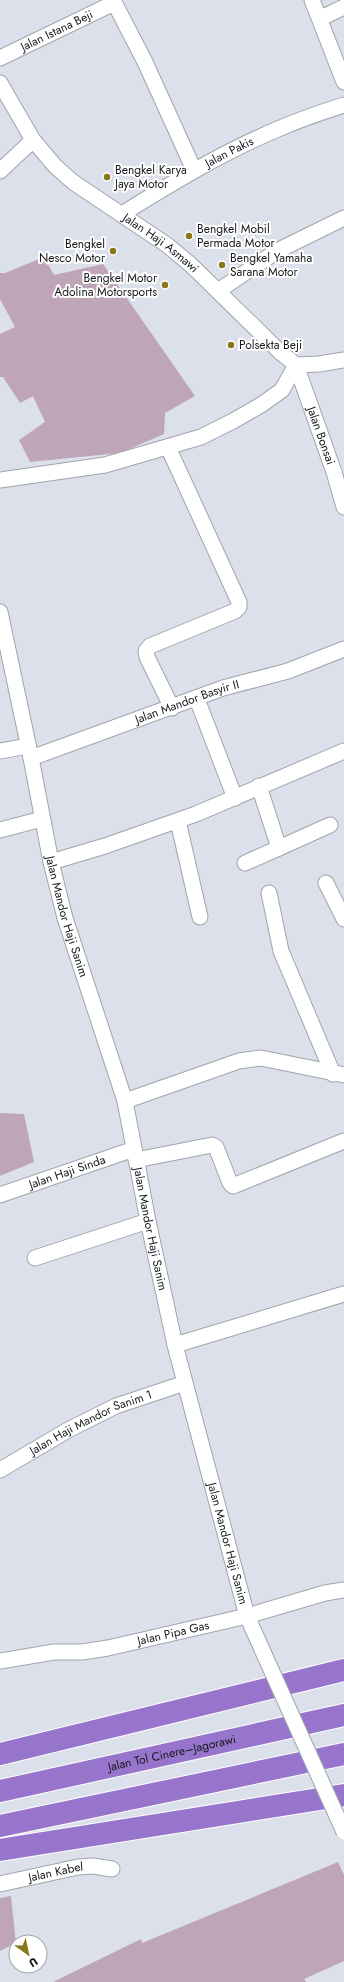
<svg xmlns="http://www.w3.org/2000/svg" width="344" height="1982" font-family="Jost,sans-serif">
<rect width="100%" height="100%" fill="#dce0ea"/>
<g fill="#bfa5b8">
<polygon points="44,257 54,275 103,264 195,396 165,413 164,434 120,453 30,462 19,440 45,422 33,396 20,403 3,377 0,377 0,334 15,327 0,299 0,273 5,273"/>
<polygon points="0,1113 24,1114 34,1162 0,1176"/>
<polygon points="338,1862 344,1875 344,1961 304,1979 306,1982 53,1982 141,1939 142,1943"/>
<polygon points="11,1896 16,1943 0,1951 0,1898"/>
</g>
<g fill="none" stroke-linecap="round" stroke-linejoin="round">
<defs>
<g id="minor">
<polyline points="113,0 145,62 194,170"/>
<polyline points="312,0 344,82"/>
<polyline points="321,18 344,7"/>
<path id="s1" d="M0,58l114,-55"/>
<path id="s2" d="M0,83l33,57 22,26 18,16 94,63 24,20 89,87 16,13 23,-1 25,-4"/>
<polyline points="0,171 33,140"/>
<path id="s3" d="M122,214c50,-31 101,-62 156,-85 21,-9 44,-17 66,-24"/>
<polyline points="218,291 277,251 344,218"/>
<path id="s4" d="M296,365l38,107 10,35"/>
<polyline points="168,447 239,602 239,607 235,611 150,646 146,651 147,657 172,708"/>
<polyline points="0,480 105,465 201,437 233,421 261,405 282,390 296,365"/>
<path id="s5" d="M0,612l31,146 20,104 14,56 60,183 23,120 27,124 72,271 22,49"/>
<polyline points="197,699 235,798"/>
<polyline points="0,751 28,746"/>
<path id="s6" d="M31,758l192,-70 65,-17 56,-22"/>
<polyline points="259,786 279,848 330,825"/>
<polyline points="178,821 200,917"/>
<polyline points="0,830 42,819"/>
<polyline points="51,862 105,846 196,814 344,751"/>
<polyline points="245,863 279,848"/>
<polyline points="326,883 344,919"/>
<polyline points="269,893 281,951 333,1074"/>
<polyline points="125,1101 239,1061 261,1058 344,1075"/>
<polyline points="136,1160 212,1145 216,1147 230,1183 233,1186 344,1141"/>
<path id="s7" d="M0,1195l134,-46"/>
<polyline points="35,1258 148,1221"/>
<polyline points="175,1345 344,1294"/>
<path id="s8" d="M0,1470l68,-40 48,-24 69,-23"/>
<path id="s9" d="M0,1661l54,-9h28l26,-4 139,-32 78,-23 19,-3"/>
<path id="s10" d="M0,1884l78,-17 15,-1 19,3"/>
</g>
<g id="highway">
<polyline points="0,1754 344,1670"/>
<path id="s11" d="M0,1791l344,-76"/>
<polyline points="0,1826 344,1754"/>
<polyline points="0,1850 344,1795"/>
</g>
</defs>
<use href="#minor" stroke="#a0a4ad" stroke-width="17"/>
<use href="#highway" stroke="#fff" stroke-width="24"/>
<use href="#minor" stroke="#fff" stroke-width="15"/>
<use href="#highway" stroke="#9875cc" stroke-width="22"/>
<defs>
<polyline id="minor-bridge" points="269,1665 344,1832"/>
</defs>
<use href="#minor-bridge" stroke="#a0a4ad" stroke-width="17" stroke-linecap="butt"/>
<use href="#minor-bridge" stroke="#fff" stroke-width="15"/>
</g>
<g fill="#89771b" stroke="#fff" stroke-width="1.5">
<circle cx="107" cy="177" r="4"/>
<circle cx="189" cy="236" r="4"/>
<circle cx="113" cy="251" r="4"/>
<circle cx="222" cy="265" r="4"/>
<circle cx="165" cy="285" r="4"/>
<circle cx="231" cy="345" r="4"/>
</g>
<g text-anchor="middle" stroke-width="4" stroke-linejoin="round" paint-order="stroke">
<g font-size="12" fill="#16181b" stroke="#fff">
<text dy="4" stroke="none"><textPath href="#s1" startOffset="63">Jalan Istana Beji</textPath></text>
<text dy="4" stroke="none"><textPath href="#s3" startOffset="124">Jalan Pakis</textPath></text>
<text dy="4" stroke="none"><textPath href="#s2" startOffset="231">Jalan Haji Asmawi</textPath></text>
<text dy="4" stroke="none"><textPath href="#s4" startOffset="75">Jalan Bonsai</textPath></text>
<text dy="4" stroke="none"><textPath href="#s6" startOffset="166">Jalan Mandor Basyir II</textPath></text>
<text dy="4" stroke="none"><textPath href="#s5" startOffset="312">Jalan Mandor Haji Sanim</textPath></text>
<text dy="4" stroke="none"><textPath href="#s7" startOffset="71">Jalan Haji Sinda</textPath></text>
<text dy="4" stroke="none"><textPath href="#s5" startOffset="636">Jalan Mandor Haji Sanim</textPath></text>
<text dy="4" stroke="none"><textPath href="#s8" startOffset="103">Jalan Haji Mandor Sanim 1</textPath></text>
<text dy="4" stroke="none"><textPath href="#s5" startOffset="960">Jalan Mandor Haji Sanim</textPath></text>
<text dy="4" stroke="none"><textPath href="#s9" startOffset="176">Jalan Pipa Gas</textPath></text>
<text dy="4" stroke="none"><textPath href="#s11" startOffset="176">Jalan Tol Cinere–Jagorawi</textPath></text>
<text dy="4" stroke="none"><textPath href="#s10" startOffset="57">Jalan Kabel</textPath></text>
</g>
<g font-size="12" fill="#16181b" stroke="#fff" text-anchor="start">
<text x="115" y="174">Bengkel Karya<tspan x="115" dy="14">Jaya Motor</tspan></text>
<text x="197" y="233">Bengkel Mobil<tspan x="197" dy="14">Permada Motor</tspan></text>
<text x="105" y="248" text-anchor="end">Bengkel<tspan x="105" dy="14">Nesco Motor</tspan></text>
<text x="230" y="262">Bengkel Yamaha<tspan x="230" dy="14">Sarana Motor</tspan></text>
<text x="157" y="282" text-anchor="end">Bengkel Motor<tspan x="157" dy="14">Adolina Motorsports</tspan></text>
<text x="239" y="349">Polsekta Beji</text>
</g>
</g>
<g transform="translate(28 1954) rotate(147)"><circle r="19" fill="#ffffff" stroke="#a2a3a4"/>
<path d="M0-3L7 15L0 10L-7 15Z" fill="#89771b"/>
<text y="-6" font-size="11" font-weight="bold" text-anchor="middle" fill="#16181b">U</text>
</g>
</svg>
